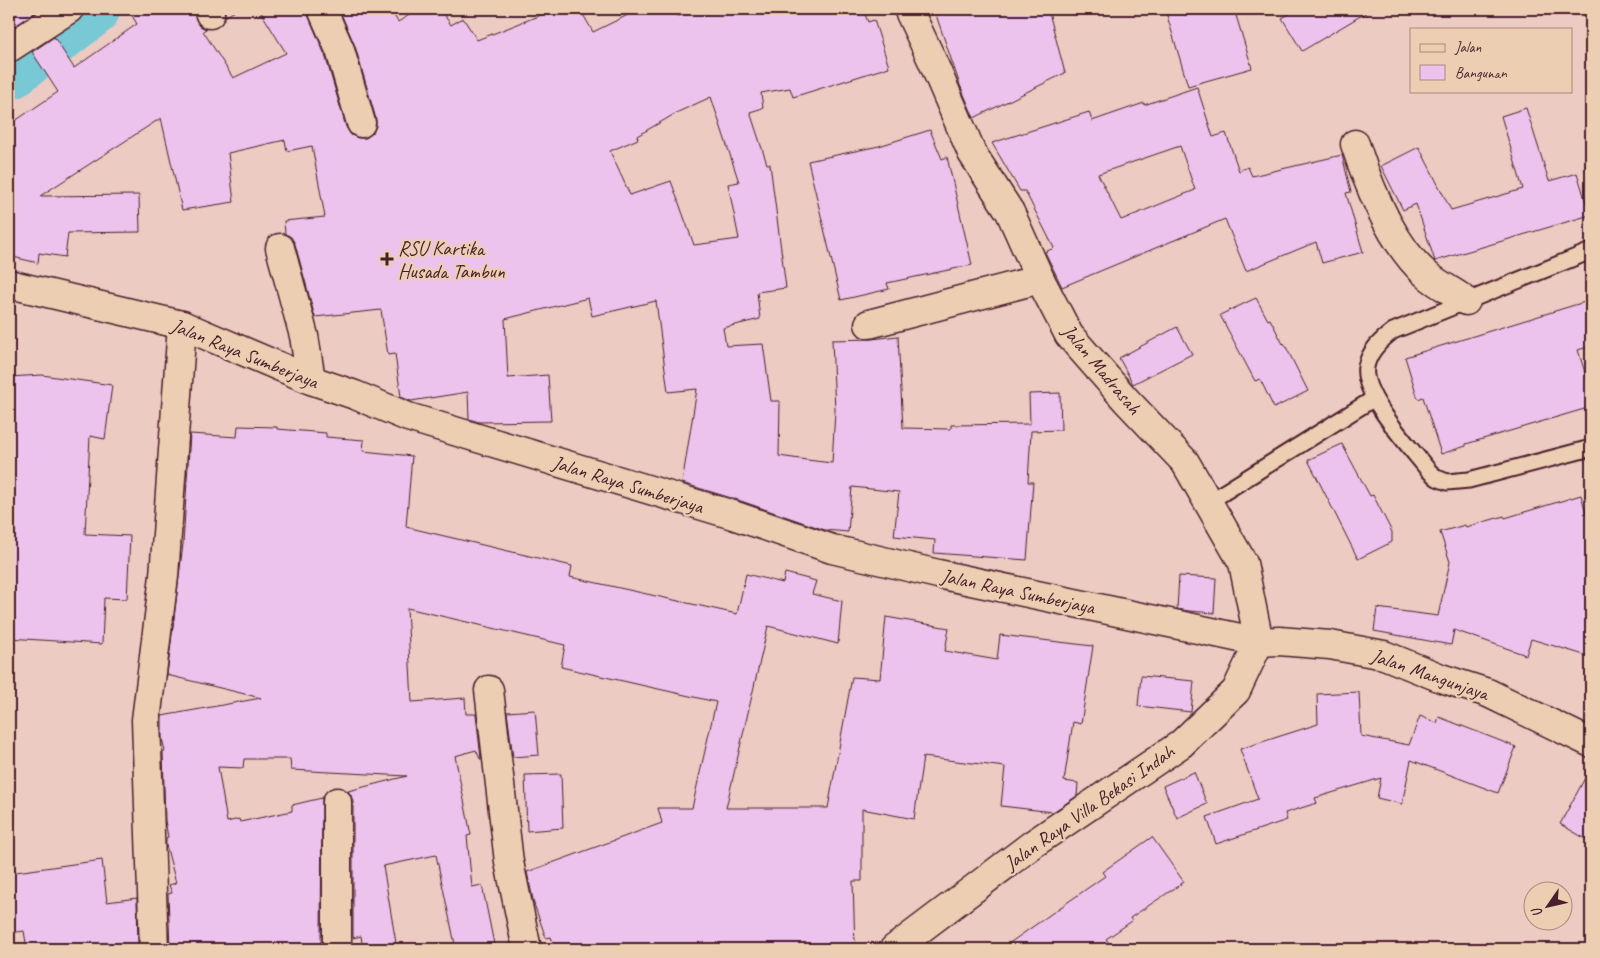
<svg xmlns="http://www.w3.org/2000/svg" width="1600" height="958" font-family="Caveat,sans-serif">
<rect width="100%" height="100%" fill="#eccbc3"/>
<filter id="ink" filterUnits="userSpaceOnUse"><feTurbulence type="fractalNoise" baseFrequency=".02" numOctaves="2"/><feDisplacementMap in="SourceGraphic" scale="10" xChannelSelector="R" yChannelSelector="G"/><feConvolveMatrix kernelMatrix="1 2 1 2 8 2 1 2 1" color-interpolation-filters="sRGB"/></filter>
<g filter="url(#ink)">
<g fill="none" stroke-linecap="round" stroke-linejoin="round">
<polyline stroke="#79c8d6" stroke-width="56" points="9,72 92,9"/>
</g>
<g fill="#ebc3ec" stroke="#4a1f2b" fill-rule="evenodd">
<polygon points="9,9 34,9 36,12 15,26 9,17"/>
<path d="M128,9h65l3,11 4,6 6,3 -3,2 30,47 53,-25 -27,-44h48l1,6 17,40 21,72 5,8 7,3h8l7,-5 3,-7v-7l-21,-73 -16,-37h51l8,13 21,-13h21l11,16 12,-7 14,22 79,-31h24l13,23 47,-23h34l4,7 23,-7h162l5,13 6,-2 15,47 -96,30 -3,-9 -29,5 2,15 -13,4 17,52h3l16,124 -29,4 3,27 -37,9 3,18 37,-2 8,57h9l-1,55 28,4 25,3 3,-52 -3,-71 40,-1 26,-3 5,92 48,1v-4l79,-1 -1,-30 31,-1 1,37 -30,1 -3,51h5l-6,78 -93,-7 1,-13 -41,-4 5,-44 -47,-5 -4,45 -23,-2 -87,-30 -56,-17 15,-94 -29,3 -12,-91 -64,15 -4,-18 -83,21 3,59 40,-3 3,46 -72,1 -10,-3 -1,-27 -57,9 -10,-4 -6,-43 -7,1 -7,-45 -66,7 -20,-73 -4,-7 -6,-3 -1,-13 41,-4 -13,-71 -25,5 -2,-11 -57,13 6,49 -52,8 -21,-92 -121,78 99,-1 1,37 -72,1 -3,24 -26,-4 -1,10 -29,-7v-131l49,-33 -26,-40 22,-15 20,31 63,-44zM711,97l28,85 -11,2 11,55 -45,6 -23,-64 -41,14 -20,-44 28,-12 -1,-3 41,-24z"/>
<polygon points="225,9 238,9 225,17"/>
<polygon points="934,9 1048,9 1065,73 974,118 960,85"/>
<polygon points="1165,9 1234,9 1252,68 1188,86"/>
<polygon points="1298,9 1372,9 1302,51 1282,18"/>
<path d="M1197,87l16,50 13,-4 13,38 9,-4 4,9 90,-21 9,37 -5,1 17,59 -41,11 -6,-21 -70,29 -21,-52 -163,68 -17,-35 9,-4 -29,-57h-5l-28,-48 97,-31 3,9 52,-18v2zM1180,146l15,44 -74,30 -23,-46z"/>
<polygon points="1526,108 1549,181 1577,173 1590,215 1435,261 1416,204 1403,210 1381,166 1419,147 1451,210 1523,189 1501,116"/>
<polygon points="930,130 942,159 947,157 972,265 887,283 889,289 841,300 808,161 879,146"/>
<polygon points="1256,298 1268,320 1270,319 1283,344 1284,343 1308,391 1274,408 1260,379 1255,381 1220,315"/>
<polygon points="1591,300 1591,346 1578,350 1591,392 1591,407 1466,444 1466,446 1441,454 1423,397 1418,399 1405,357"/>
<polygon points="1177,327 1192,354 1133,384 1119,358"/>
<polygon points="42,375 112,385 105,439 90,436 85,534 130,536 127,599 104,598 102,644 9,638 9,377"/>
<polygon points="238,426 277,427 277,429 326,433 326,437 364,440 363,451 412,456 406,527 572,566 570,577 737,614 746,574 783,583 785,573 816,581 812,594 842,601 838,644 768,626 726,808 828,808 852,677 880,679 886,617 949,628 945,651 997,660 1000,635 1093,646 1081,724 1073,722 1064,781 1078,783 1077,796 1053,812 1001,806 1005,767 923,757 914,819 862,809 862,881 853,881 855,949 555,949 551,937 546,938 534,904 527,872 662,823 658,808 692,808 716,702 561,667 565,645 407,608 412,702 465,698 466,714 476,714 481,759 480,759 476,750 455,756 471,835 467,836 472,887 482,885 495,949 456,949 436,855 383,866 397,949 363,949 361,936 353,938 353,802 351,795 348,791 407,776 291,770 290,759 244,759 243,768 218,767 227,822 239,819 240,822 292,811 292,805 322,798 321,943 289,949 170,949 168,894 172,893 169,885 176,883 166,845 166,838 168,837 165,821 163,751 165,751 162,738 162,716 261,698 167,675 183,544 190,434 237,437"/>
<polygon points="1342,444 1370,496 1373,495 1392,532 1392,542 1358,559 1308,460"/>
<polygon points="1581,495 1591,530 1591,657 1531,639 1526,655 1454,630 1451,645 1374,631 1377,608 1438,616 1450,562 1440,532 1465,525 1466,527 1504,516 1505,518"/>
<polygon points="1179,576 1216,578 1214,613 1189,611 1177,609"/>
<polygon points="1141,676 1194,681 1191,712 1138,706"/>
<polygon points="1359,692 1361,736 1409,745 1420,716 1437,723 1439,717 1516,747 1498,793 1411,760 1402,804 1377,798 1381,778 1315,798 1317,803 1285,813 1287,820 1216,844 1207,817 1258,799 1240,749 1318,724 1317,694"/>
<polygon points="535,710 539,755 513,757 507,712"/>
<polygon points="1591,767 1591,842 1560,824"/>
<polygon points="1194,772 1207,804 1177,818 1163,786"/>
<polygon points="561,774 563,828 527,831 525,775"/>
<polygon points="1152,837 1184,882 1130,918 1132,921 1106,939 1114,949 1001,949 1105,876 1102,872"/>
<polygon points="102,860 107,902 137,898 138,949 27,949 24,931 9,933 9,873"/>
</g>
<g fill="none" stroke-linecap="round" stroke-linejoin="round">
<defs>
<g id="lane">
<path d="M1591,251l-198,80c-12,9 -24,20 -27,36 -5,28 45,81 62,103l9,8 10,4 22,-2 122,-32"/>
<polyline points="1207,503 1373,399"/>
</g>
<g id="street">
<polyline points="208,9 210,14"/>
<polyline points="322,9 340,50 361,123"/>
<polyline points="9,48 69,9"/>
<path d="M1355,144c14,43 38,102 72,131 12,10 27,17 39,26"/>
<polyline points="280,248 304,336 311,380"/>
<polyline points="869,324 1040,279"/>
<polyline points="489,690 509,862 527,949"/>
<polyline points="337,802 337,947 338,949"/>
<polyline points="154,949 146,720 164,576 182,325"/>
</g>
<g id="secondary">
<polyline points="908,9 932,60 972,153 1010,212 1040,279 1069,335 1126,400 1185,462 1243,563 1259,642"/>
<polyline points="9,284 182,325 311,380 355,395 408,417 733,515 832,549 938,574 1259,642 1279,641 1330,645 1384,655 1441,678 1488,693 1591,743"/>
<polyline points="894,949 1033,844 1181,744 1236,691 1259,642"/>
</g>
</defs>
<use href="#lane" stroke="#4a1f2b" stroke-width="19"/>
<use href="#street" stroke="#4a1f2b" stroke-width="31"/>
<use href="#secondary" stroke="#4a1f2b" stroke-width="31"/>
<use href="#lane" stroke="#ecceb2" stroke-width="15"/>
<use href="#street" stroke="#ecceb2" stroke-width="28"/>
<use href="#secondary" stroke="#ecceb2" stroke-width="28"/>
</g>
</g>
<path fill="#4a1f2b" stroke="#ecceb2" stroke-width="2" d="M384.5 251.5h5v5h5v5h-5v5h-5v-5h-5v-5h5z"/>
<g text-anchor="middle" stroke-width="4.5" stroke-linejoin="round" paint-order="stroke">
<g font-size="20" fill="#4a1f2b" stroke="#ecceb2" text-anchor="start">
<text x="398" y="255">RSU Kartika<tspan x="398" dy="23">Husada Tambun</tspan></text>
</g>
<g font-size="20" fill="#4a1f2b" stroke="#ecceb2">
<text transform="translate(245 353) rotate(22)" y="7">Jalan Raya Sumberjaya</text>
<text transform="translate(1102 369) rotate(50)" y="7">Jalan Madrasah</text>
<text transform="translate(628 484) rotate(17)" y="7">Jalan Raya Sumberjaya</text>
<text transform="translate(1018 591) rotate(12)" y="7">Jalan Raya Sumberjaya</text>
<text transform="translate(1430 674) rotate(19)" y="7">Jalan Mangunjaya</text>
<text transform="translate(1089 807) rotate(-35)" y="7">Jalan Raya Villa Bekasi Indah</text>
</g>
</g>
<rect width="1600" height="958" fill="none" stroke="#ecceb2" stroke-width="30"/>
<rect x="15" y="15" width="1570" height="928" fill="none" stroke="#4a1f2b" stroke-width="2" filter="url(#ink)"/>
<rect x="1410" y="28" width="162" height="65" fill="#ecceb2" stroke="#ab887c"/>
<rect x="1420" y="44" width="25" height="8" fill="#ecceb2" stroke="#ab887c"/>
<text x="1455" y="52" font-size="15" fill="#4a1f2b">Jalan</text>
<rect x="1420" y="65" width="25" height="15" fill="#ebc3ec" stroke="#ab887c"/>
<text x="1455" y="78" font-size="15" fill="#4a1f2b">Bangunan</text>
<g transform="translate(1548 906) rotate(236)"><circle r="24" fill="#ecceb2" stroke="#ab887c"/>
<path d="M0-4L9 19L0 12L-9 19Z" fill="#4a1f2b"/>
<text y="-8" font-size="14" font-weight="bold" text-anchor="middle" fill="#4a1f2b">U</text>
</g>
</svg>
